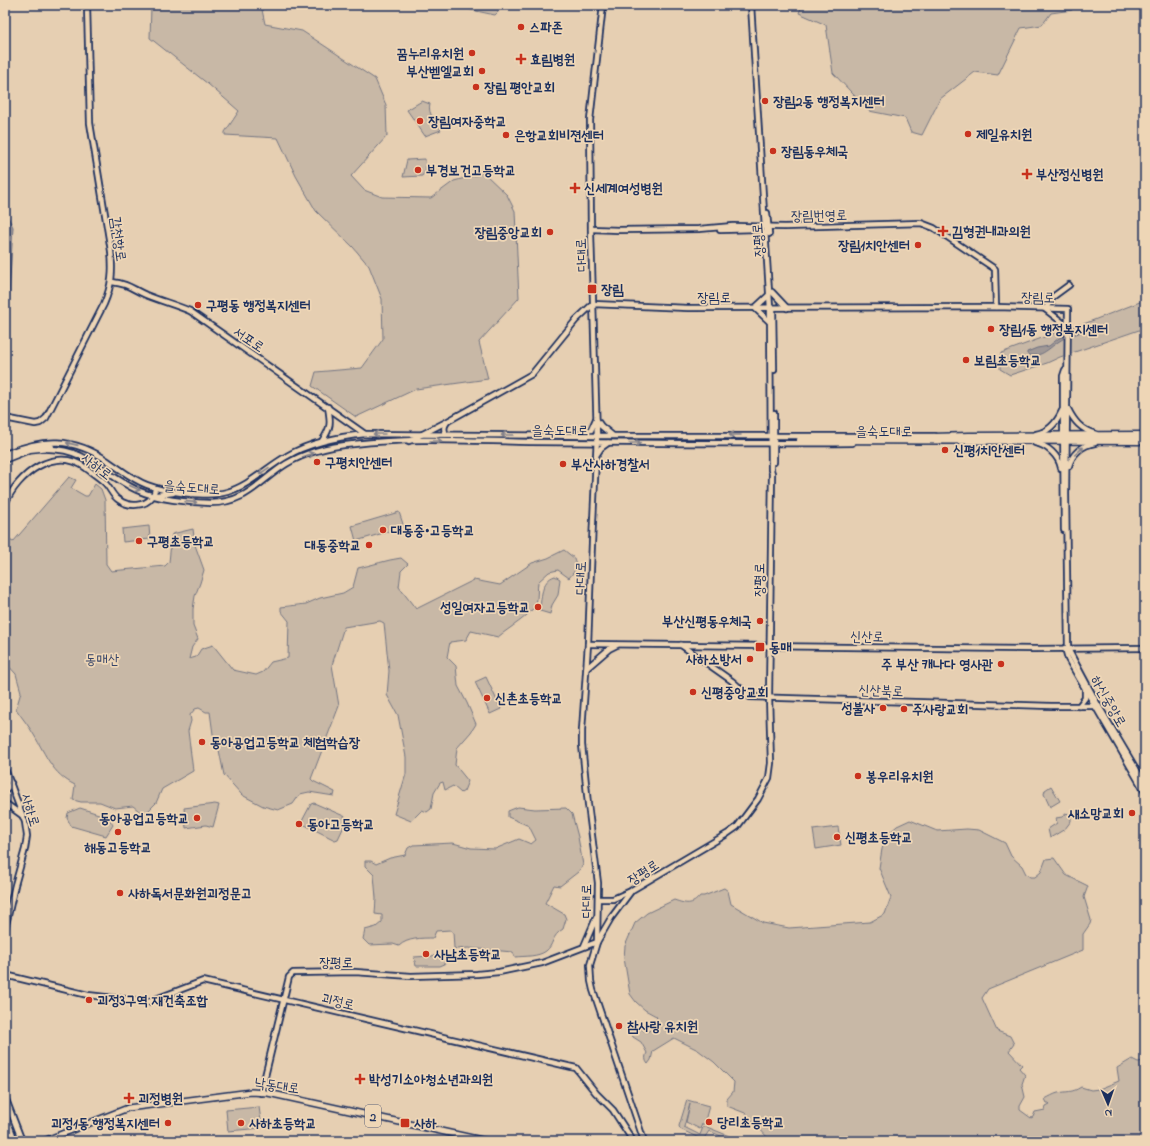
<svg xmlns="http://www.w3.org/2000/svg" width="1150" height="1146" font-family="'Indie Flower','Poor Story',sans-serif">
<rect width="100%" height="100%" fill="#e6cfb2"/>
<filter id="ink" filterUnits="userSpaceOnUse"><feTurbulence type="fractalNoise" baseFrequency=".025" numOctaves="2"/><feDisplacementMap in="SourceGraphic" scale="8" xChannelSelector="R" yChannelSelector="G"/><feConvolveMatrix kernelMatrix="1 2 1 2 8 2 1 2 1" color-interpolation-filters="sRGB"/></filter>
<g filter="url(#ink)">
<g fill="#c8b8a6" stroke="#727482">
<polygon points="153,5 261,5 265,24 302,31 375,79 386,105 387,136 351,176 364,190 382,197 431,198 454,181 484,173 507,195 515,211 519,298 479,342 488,379 416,389 356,417 312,386 316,372 362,368 383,339 382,299 369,266 353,247 316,211 296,176 278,138 225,135 225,132 239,111 208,84 150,38 151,7"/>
<polygon points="448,5 505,5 495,15"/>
<polygon points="802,5 1070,5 1072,6 1072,10 1051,13 1042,25 1021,28 998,75 975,72 940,99 922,135 911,132 905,118 869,111 833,73 826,25 799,13"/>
<path d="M422,101l8,3c-3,11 7,17 11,26l-16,6 -18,-26z"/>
<polygon points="425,159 426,170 422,176 403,177 407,160"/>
<polygon points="1145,300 1145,328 1060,357 1047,363 1010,375 1000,369 1001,353 1080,324 1081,325"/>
<path d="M69,477l7,3 -5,8 14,8h3l7,-12 6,5 4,11 1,64 5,7 54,-5 4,-4 3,-28 21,-5 2,16 9,25 -4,13 -5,13 -2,13v17l5,13 -6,8 -3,12 7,-2 5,-8 12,-4 20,25 23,5 7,-3 8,-10 17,-4 1,-37 -8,-10v-4l25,-3 14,-6 23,-5 10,-6 5,-19c15,-3 28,-8 43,-10l7,6 -7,7 -2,16 17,22 58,-29 26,5 32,-22 16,-5 16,-8 10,8 3,10 -8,10 -11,-8 -9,2 -11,10c-1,6 0,16 -2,22 -7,13 -26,23 -38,33l-27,-6 -5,9 -16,2 -3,15 9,9 2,20 9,17 9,21 -5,8 -14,16 -2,17 13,16 -4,10 -3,2 -8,-7 -8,4 -2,-8 -3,1 -6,10 -3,16 -4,3 -5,-2 -11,11 -17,-7 12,-40v-17l-8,-42 -11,-20 2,-24 -5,-48 -4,-2 -36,6 -12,38 7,41 -28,73 2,2 22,11 -1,4 -25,-4 -9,2 -7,10 -15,6 -15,-4 -21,-11 -18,-20 -5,-25 -6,-16 -3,-22h-4l-7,-4 -4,1 -5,6 1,6 -3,10 5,40 -31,18 -6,14 -12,12 -11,-9 -18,2 -15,-6h-19l-8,-2 2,-15c-23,-11 -29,-30 -41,-50 -5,-9 -12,-17 -18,-26l5,-17 -5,-18 -11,-12 1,-124 7,4z"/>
<polygon points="399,512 404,527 356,541 352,526"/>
<polygon points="149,526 150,539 123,542 122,529"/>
<path d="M555,576l5,3 -2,16 -6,10 -2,9 -10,-3c1,-12 1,-31 15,-35z"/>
<polygon points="486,677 501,709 490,714 475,682"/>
<polygon points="1051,786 1060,801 1050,807 1044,794 1045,790"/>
<polygon points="314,803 346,817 347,820 338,839 335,840 301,823 311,804"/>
<polygon points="215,804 219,805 213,827 206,825 186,828 184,808"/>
<path d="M518,807l17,2 31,-1 6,6 6,23 5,28 -5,7 -18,14 -6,-1 -9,18 19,11 2,5 -3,10c-12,7 -9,16 -17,22 -8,6 -21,5 -31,6l-2,-5 -45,-4 -11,1 -3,-1 -1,-16 -3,-2 -14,1 -3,7c-11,0 -26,0 -34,8l-6,-2 -24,1 -6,-6 2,-9 11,-3 6,-5v-7l-7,-1 1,-16 -2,-23 -9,-9v-5h6l5,3 14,-6 15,-3 3,-7 5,-3 40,-2 18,5 24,1 24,-10 12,5 5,-4 -7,-14 -21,-9v-6z"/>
<polygon points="80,808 108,817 113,825 106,836 71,826 67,818 68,813"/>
<polygon points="1067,813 1071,816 1071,821 1065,829 1050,838 1048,829 1057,823 1056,818 1062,817"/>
<path d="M910,820l27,11 30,-2 12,1 26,13 6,13 11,10 4,8 4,3h5l6,-5 5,-13 8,-1 12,17 22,11 -4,11 7,23 -1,4 -7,10v16l-95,39 -6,9 15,33 13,5 4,8 -5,7 13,14 -3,3 6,7 -3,9 3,13 -5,9v4l11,8 2,-1 2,-5 10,-2 1,-4 4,-2 -1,-1h-2l-2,-4c4,-2 9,-5 13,-6 9,-2 14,0 23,-6l10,3 8,-1 20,-8 -2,-13 15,-9 6,3 7,-1v80h-368v-1l-9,-2 -23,-25 -18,-7v-7l6,-7 1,-10 -20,-20 -16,-12 -24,-12 -21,13 -2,9 -3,4c-3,-3 -3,-8 -1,-11l-6,-11 -8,-5 -2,-5 -4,-2 3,-9 16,11 7,-3 5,-7 -2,-6 -11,-6 -9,-8 -6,-8 -6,-36 1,-12 10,-23 12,-10 27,-13c12,4 18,6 26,-4h4l20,-8 4,3 3,13 32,19 26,5 81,-6 15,-8 6,-17 -12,-29 3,-19 6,-15 9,-8z"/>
<polygon points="838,827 841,845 816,849 813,830"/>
<polygon points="446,955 447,963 440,966 416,966 414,957"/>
<polygon points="687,1100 709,1106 704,1124 702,1124 700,1129 686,1122 690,1104 684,1127 700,1135 703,1127 707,1127 729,1136 728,1139 709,1131 703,1140 680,1129 679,1126"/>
<polygon points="259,1107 262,1128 228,1131 226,1110"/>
</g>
<g fill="#a09896" stroke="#6b6e80">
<polygon points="5,211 13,227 5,366"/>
<path d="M1083,327l1,4 -3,1c-7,3 -17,5 -23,10 -10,7 -18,17 -31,12v-2l10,-4 12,-2 10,-8 16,-5z"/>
</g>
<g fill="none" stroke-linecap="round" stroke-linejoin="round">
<g stroke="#bdafa1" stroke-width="6" stroke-dasharray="6 3" stroke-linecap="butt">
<polyline points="386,437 617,438"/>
<polyline points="613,441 800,440"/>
<path d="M51,447c11,0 22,1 32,6 18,7 31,23 48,31 25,12 56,17 83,15 32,-1 53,-27 79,-42 25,-14 68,-18 97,-18"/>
</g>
<defs>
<g id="secondary">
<polyline points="603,5 590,120 591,233 597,436 592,543 588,644 582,730 582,745 588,804 598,883 597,942 590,965 591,981 593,990 644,1141"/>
<polyline points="767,213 769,234"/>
<polyline points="591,229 619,230 699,229 733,226 785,227 921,223 934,228 995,269 996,307"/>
<polyline points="720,230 757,229"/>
<path d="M112,282c17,2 20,7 34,13 15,6 30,10 44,16l175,123"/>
<polyline points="772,292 787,308"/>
<polyline points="769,295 755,308 770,322"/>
<polyline points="773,309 774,370"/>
<polyline points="1067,326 1045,309 1054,296 1069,285"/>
<path d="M1068,409c6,12 13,21 28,25"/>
<path d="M5,418l30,6 5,-1 6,-5 58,-114c8,-19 9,-32 7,-53l-21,-128 -3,-118"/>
<path d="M446,434c-3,-4 -2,-8 1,-12"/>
<polyline points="581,434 591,430 596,419 601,426 612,435"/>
<path d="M1036,434c13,-2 21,-12 26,-23"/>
<path d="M322,441c9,-13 9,-18 6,-34"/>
<polyline points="409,441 448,421 532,374 576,320 593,304 688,308 996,307 1068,309 1066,494 1068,649 1098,705 1145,784"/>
<path d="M1035,443c12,2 24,13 26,25"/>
<path d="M47,449c39,-1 57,26 90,41 23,10 48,12 73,13 37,0 49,-22 76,-39 20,-12 46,-18 68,-20 58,-7 118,-3 176,-2 107,1 215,2 322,1"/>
<path d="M5,454c38,-16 68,-17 103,7 12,8 25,19 39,24 11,4 23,7 35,8 14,1 31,3 45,-1 22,-6 40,-25 60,-36 23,-14 51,-19 78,-22l232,2h338"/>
<polyline points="597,454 601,448 608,443"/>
<polyline points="774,462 774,413"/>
<path d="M1069,466c3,-12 13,-21 26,-23"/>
<polyline points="157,495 173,493"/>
<path d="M5,504c13,-30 50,-59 81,-36 6,5 14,10 19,15 6,6 7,13 14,17 9,7 26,7 33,-3 2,-3 3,-6 3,-9"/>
<polyline points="1064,530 1063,409 1063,376 1065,370"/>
<polyline points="588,644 1034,649 1145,648"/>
<polyline points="681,645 732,681 750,697 1051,706 1096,706"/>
<polyline points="1065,648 1068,659 1145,792"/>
<polyline points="587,668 609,649 617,645"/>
<polyline points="1079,706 1085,698 1085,690"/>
<polyline points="5,769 25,822 27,836 25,849 15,885 5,929"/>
<polyline points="5,791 11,783"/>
<polyline points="5,803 23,816"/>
<polyline points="599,899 613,899 631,891"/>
<polyline points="584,946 596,918"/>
<polyline points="5,975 88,995 148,1002 203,981 576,1068 596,1093 613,1110 633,1141"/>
<polyline points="261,1093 289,977 293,973 355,972 411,976 477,974 499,972 542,963 597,942 611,918 632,890 727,834 737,827 758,799 769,778 771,763 769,697 772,473 771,470 770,308 751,5"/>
<polyline points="5,1097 22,1141"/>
</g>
<polyline id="primary" points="44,1141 128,1108 251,1092 268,1093 486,1141"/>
<g id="highway">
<polyline points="933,437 969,436 1145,435"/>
<polyline points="800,440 1145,441"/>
<polyline points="5,459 30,449 51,447"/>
</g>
</defs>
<use href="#secondary" stroke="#1b2f5e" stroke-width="8"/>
<use href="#primary" stroke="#1b2f5e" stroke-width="8"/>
<use href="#highway" stroke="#1b2f5e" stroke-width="9"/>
<use href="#secondary" stroke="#eed6b6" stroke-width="4.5"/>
<use href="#primary" stroke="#eed6b6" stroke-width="5"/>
<use href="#highway" stroke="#eed6b6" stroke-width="6"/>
</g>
<defs><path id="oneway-shaft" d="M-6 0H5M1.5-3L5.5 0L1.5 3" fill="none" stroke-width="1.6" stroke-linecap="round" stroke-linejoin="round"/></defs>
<g stroke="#84828a">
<use href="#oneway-shaft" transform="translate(379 434) rotate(-180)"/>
<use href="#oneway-shaft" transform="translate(507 435) rotate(-180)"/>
<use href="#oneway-shaft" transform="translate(735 435) rotate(180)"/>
<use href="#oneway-shaft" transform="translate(436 441)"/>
<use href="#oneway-shaft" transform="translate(635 443)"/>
<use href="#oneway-shaft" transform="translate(72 444) rotate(-167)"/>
<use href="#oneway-shaft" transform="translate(1079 451) rotate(-42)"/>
<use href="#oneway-shaft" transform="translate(308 455) rotate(-20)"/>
<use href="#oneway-shaft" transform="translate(264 471) rotate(145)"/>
<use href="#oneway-shaft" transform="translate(135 488) rotate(25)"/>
<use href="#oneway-shaft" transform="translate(191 502) rotate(4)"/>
</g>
</g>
<g fill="#c8321e" stroke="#eed6b6" stroke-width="1.5">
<circle cx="521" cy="27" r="4"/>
<circle cx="472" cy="53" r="4"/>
<path d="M519 53h4v4h4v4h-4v4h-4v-4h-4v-4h4z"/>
<circle cx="482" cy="71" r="4"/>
<circle cx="476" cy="87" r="4"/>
<circle cx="765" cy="101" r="4"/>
<circle cx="420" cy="121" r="4"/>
<circle cx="968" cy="134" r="4"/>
<circle cx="506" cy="135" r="4"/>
<circle cx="773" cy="151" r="4"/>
<circle cx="418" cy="170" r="4"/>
<path d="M1025 168h4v4h4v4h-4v4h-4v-4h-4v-4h4z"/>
<path d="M573 182h4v4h4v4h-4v4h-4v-4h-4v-4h4z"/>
<path d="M941 225h4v4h4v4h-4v4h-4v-4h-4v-4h4z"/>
<circle cx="550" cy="232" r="4"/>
<circle cx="918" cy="245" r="4"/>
<rect x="587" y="284" width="10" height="10" rx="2"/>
<circle cx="198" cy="305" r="4"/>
<circle cx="991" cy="329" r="4"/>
<circle cx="966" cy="360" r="4"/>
<circle cx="945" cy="450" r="4"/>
<circle cx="317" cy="462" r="4"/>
<circle cx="563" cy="464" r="4"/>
<circle cx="383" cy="530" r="4"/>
<circle cx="139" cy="541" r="4"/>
<circle cx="369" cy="545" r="4"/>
<circle cx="538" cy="607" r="4"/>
<circle cx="760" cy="621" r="4"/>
<rect x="755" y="642" width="10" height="10" rx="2"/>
<circle cx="750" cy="659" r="4"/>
<circle cx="1001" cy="664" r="4"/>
<circle cx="693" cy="692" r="4"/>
<circle cx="487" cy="698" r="4"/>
<circle cx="883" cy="708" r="4"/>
<circle cx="904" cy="709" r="4"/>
<circle cx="202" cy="742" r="4"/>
<circle cx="858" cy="776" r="4"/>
<circle cx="1132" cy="813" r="4"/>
<circle cx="197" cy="818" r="4"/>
<circle cx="299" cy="824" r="4"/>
<circle cx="118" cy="832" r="4"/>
<circle cx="837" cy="837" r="4"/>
<circle cx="120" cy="893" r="4"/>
<circle cx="426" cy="954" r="4"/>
<circle cx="89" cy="1000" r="4"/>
<circle cx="619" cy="1026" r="4"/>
<path d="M358 1073h4v4h4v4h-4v4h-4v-4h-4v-4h4z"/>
<path d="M127 1092h4v4h4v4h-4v4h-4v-4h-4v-4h4z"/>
<circle cx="709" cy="1122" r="4"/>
<circle cx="168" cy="1123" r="4"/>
<circle cx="241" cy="1123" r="4"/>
<rect x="400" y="1118" width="10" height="10" rx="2"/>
</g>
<g text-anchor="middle" stroke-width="3.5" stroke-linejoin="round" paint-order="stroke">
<rect fill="#eed6b6" stroke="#5a6178" stroke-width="1" x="365" y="1105" width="16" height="22" rx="3"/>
<g font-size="13" font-weight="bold" fill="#1b2f5e">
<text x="373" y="1121">2</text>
</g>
<g font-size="14" font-weight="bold" fill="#1b2f5e" stroke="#eed6b6" text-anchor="start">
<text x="529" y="32">스파존</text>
<text x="464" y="58" text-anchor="end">꿈누리유치원</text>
<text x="530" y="64">효림병원</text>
<text x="474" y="76" text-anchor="end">부산벧엘교회</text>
<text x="484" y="92">장림 평안교회</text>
<text x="773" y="106">장림2동 행정복지센터</text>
<text x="428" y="126">장림여자중학교</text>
<text x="976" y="139">제일유치원</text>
<text x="514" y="140">은항교회비젼센터</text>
<text x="781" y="156">장림동우체국</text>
<text x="426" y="175">부경보건고등학교</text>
<text x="1036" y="179">부산정신병원</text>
<text x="584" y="193">신세계여성병원</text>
<text x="952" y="236">김형권내과의원</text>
<text x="542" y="237" text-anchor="end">장림중앙교회</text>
<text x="910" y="250" text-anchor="end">장림1치안센터</text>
<text x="601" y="294">장림</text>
<text x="206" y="310">구평동 행정복지센터</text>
<text x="999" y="334">장림1동 행정복지센터</text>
<text x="974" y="365">보림초등학교</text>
<text x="953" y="455">신평1치안센터</text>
<text x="325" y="467">구평치안센터</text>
<text x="571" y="469">부산사하경찰서</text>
<text x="391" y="535">대동중•고등학교</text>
<text x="147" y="546">구평초등학교</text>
<text x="361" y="550" text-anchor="end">대동중학교</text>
<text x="530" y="612" text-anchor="end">성일여자고등학교</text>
<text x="752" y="626" text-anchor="end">부산신평동우체국</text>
<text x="769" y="652">동매</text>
<text x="742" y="664" text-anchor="end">사하소방서</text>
<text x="993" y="669" text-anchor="end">주 부산 캐나다 영사관</text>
<text x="701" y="697">신평중앙교회</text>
<text x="495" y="703">신촌초등학교</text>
<text x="875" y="713" text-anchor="end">성불사</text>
<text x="912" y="714">주사랑교회</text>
<text x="210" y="747">동아공업고등학교 체험학습장</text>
<text x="866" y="781">봉우리유치원</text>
<text x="1124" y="818" text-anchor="end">새소망교회</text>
<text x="189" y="823" text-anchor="end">동아공업고등학교</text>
<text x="307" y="829">동아고등학교</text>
<text x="845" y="842">신평초등학교</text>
<text x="118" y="852" text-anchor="middle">해동고등학교</text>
<text x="128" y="898">사하독서문화원괴정문고</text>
<text x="434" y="959">사남초등학교</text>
<text x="97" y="1005">괴정3구역 재건축조합</text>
<text x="627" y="1031">참사랑 유치원</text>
<text x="369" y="1084">박성기소아청소년과의원</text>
<text x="138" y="1103">괴정병원</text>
<text x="717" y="1127">당리초등학교</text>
<text x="160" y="1128" text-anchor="end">괴정1동 행정복지센터</text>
<text x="249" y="1128">사하초등학교</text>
<text x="414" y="1128">사하</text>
</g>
<g font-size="14" fill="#1b2f5e" stroke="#eed6b6">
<text transform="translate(819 215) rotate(-1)" y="5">장림번영로</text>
<text transform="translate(119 239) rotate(82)" y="5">감천항로</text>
<text transform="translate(758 240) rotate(-94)" y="5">장평로</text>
<text transform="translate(581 255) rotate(-92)" y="5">다대로</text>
<text x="714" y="302">장림로</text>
<text transform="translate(1038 297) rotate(1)" y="5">장림로</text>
<text transform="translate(249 339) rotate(34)" y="5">서포로</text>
<text x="560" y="435">을숙도대로</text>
<text x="884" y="436">을숙도대로</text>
<text transform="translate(97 466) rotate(37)" y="5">사하로</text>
<text transform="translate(192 487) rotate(4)" y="5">을숙도대로</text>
<text transform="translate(580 578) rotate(-88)" y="5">다대로</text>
<text transform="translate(759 580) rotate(-90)" y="5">장평로</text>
<text transform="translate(867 636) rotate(1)" y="5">신산로</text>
<text transform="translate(881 690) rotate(2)" y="5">신산북로</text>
<text transform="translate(1109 701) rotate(60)" y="5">하신중앙로</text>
<text transform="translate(31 810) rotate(73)" y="5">사하로</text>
<text transform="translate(643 872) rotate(-33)" y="5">장평로</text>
<text transform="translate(586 901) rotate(-90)" y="5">다대로</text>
<text x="336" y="967">장평로</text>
<text transform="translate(338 1001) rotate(13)" y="5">괴정로</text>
<text transform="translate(277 1085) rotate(8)" y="5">낙동대로</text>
</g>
<g font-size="14" fill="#354469" stroke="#eed6b6">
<text x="102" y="664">동매산</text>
</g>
</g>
<rect width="1150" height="1146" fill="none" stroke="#eed6b6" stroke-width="20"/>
<rect x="10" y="10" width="1130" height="1126" fill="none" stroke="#1b2f5e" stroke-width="1.5" filter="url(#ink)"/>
<g transform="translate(1108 1104) rotate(178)" stroke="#eed6b6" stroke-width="3" paint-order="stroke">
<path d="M0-3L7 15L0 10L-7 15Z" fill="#1b2f5e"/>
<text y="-6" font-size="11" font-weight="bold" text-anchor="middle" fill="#1b2f5e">N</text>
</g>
</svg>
